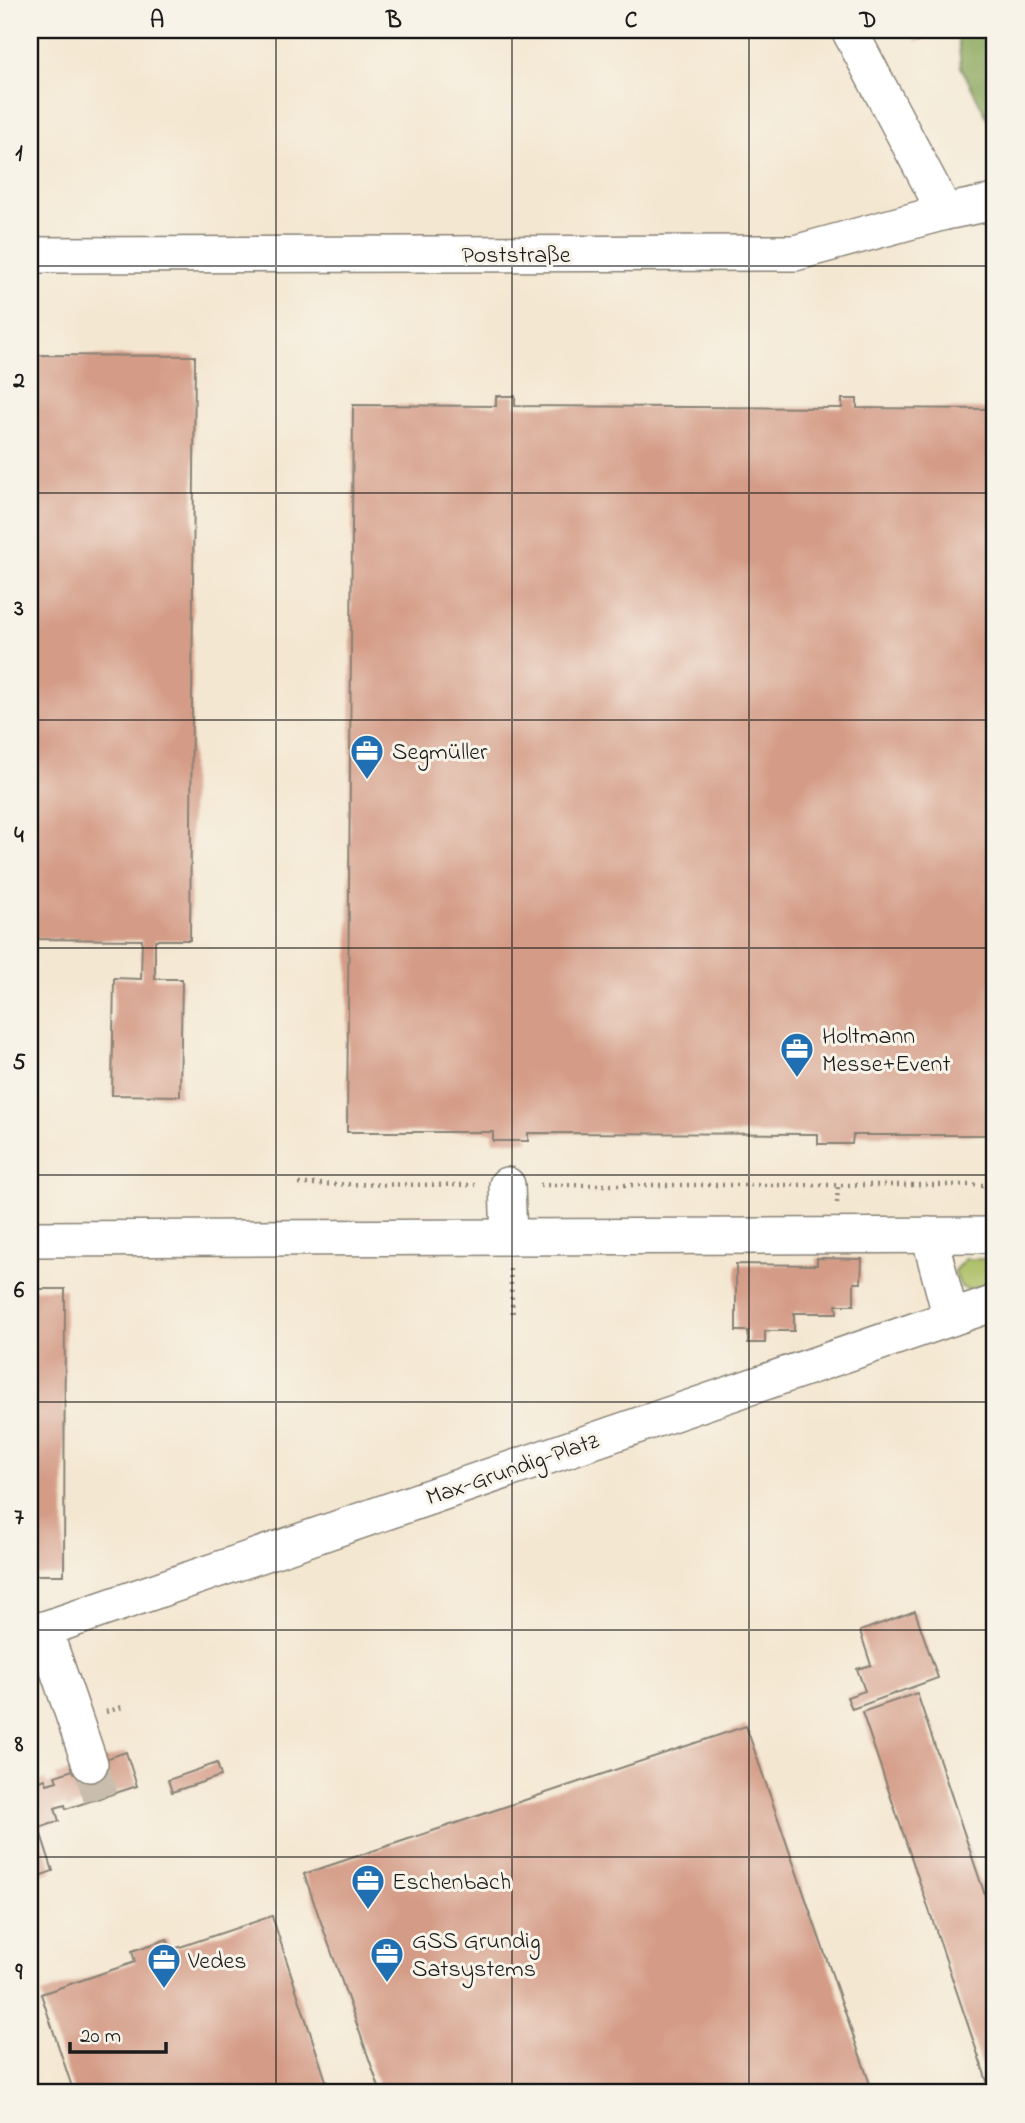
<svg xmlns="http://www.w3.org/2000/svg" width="1025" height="2123" font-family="'Indie Flower',sans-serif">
<rect width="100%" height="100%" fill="#f7f3e8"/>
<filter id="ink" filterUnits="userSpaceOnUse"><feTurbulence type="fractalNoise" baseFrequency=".0143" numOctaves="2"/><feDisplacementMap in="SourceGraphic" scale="14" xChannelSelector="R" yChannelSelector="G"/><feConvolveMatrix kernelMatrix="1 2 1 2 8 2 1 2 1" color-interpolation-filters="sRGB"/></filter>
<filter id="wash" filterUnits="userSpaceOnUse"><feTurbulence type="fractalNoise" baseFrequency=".00686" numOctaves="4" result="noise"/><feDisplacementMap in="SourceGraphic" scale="28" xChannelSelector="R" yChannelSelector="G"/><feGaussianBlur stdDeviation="1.57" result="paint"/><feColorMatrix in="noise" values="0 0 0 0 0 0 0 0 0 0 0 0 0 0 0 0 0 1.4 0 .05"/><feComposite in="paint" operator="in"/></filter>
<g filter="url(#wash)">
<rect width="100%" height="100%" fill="#f4e7d1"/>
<polygon fill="#a9bd61" stroke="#626c3e" stroke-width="2" points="965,1259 995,1259 995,1281 968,1290 961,1287 954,1271"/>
<polygon fill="#86a457" stroke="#51603a" stroke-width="2" points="957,30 995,30 995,133 961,67"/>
<g id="blocks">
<g fill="#d49b86">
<polygon points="910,30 937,30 917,42"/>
<polygon points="30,355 195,356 190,940 155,940 155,979 182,979 180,1096 112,1095 114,978 141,979 142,940 30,939"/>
<polygon points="496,396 515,396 515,406 842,408 842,399 857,399 857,408 995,409 995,1135 853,1135 852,1144 818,1144 818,1134 528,1133 528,1141 493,1141 493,1132 347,1132 353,405 496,406"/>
<polygon points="817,1258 862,1259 861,1283 854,1283 854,1305 836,1305 837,1313 794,1313 794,1331 765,1331 765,1343 748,1343 748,1331 736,1331 736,1264 817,1265"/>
<polygon points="30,1289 65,1289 64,1575 30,1575"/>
<polygon points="915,1611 938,1678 852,1709 847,1697 865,1691 857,1669 871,1665 860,1631"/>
<polygon points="917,1693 995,1925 995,2093 991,2093 862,1712"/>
<polygon points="746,1726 873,2093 381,2093 304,1874"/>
<polygon points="126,1752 137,1786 66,1809 65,1805 55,1808 59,1821 39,1828 53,1871 30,1879 30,1785 45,1779 47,1784 57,1781 55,1776"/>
<polygon points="217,1763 221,1776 172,1792 168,1780"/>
<polygon points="272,1916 330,2093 74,2093 41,1994 135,1962 132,1951 167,1939 171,1950"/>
</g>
</g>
</g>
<g filter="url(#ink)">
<use href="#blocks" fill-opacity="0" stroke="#888276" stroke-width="2"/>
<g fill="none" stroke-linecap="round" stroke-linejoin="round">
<polyline stroke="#c9bead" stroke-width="35" stroke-dasharray="35 18" stroke-linecap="butt" points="90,1764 101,1798"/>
<defs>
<g id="minor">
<polyline points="849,30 945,212"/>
<polyline points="30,255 795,253 945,212 995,202"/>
<polyline points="507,1185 509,1237"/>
<polyline points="929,1235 951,1318"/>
<polyline points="30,1239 995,1235"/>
<polyline points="44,1629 90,1764"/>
<polyline points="30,1634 995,1303"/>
</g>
</defs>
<use href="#minor" stroke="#888276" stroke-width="38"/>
<g stroke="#888276" stroke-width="4.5" stroke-dasharray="2 5" stroke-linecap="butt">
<polyline points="299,1184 475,1185"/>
<polyline points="540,1185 986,1185 991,1202"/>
<polyline points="837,1203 838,1186"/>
<polyline points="510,1269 513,1316"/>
<polyline points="106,1712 122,1707"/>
</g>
<use href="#minor" stroke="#fff" stroke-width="35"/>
</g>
</g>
<path fill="none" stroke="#1c1c1c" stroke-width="2" stroke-opacity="0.55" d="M276,30v2063M512,30v2063M749,30v2063M30,266h965M30,493h965M30,720h965M30,948h965M30,1175h965M30,1402h965M30,1630h965M30,1857h965"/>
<defs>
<symbol id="office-pin" viewBox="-11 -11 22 30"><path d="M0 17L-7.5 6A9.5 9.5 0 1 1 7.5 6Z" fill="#1f6fb2" stroke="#f7f3e8"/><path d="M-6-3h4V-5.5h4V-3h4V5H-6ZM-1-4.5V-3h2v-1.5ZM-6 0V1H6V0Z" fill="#fff"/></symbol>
</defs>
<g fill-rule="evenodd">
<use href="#office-pin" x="348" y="732" width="38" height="52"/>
<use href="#office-pin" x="778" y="1030" width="38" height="52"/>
<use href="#office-pin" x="349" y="1862" width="38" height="52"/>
<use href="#office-pin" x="368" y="1935" width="38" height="52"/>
<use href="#office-pin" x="145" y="1941" width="38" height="52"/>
</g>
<g text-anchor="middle" stroke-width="6" stroke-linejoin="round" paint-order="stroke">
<g font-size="24" fill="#1c1c1c" stroke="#f7f3e8">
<text x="516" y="262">Poststraße</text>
<text transform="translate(512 1468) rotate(-19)" y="8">Max-Grundig-Platz</text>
</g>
<g font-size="24" fill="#1c1c1c" stroke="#f7f3e8" text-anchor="start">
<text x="392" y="759">Segmüller</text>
<text x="822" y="1043">Holtmann<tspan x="822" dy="28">Messe+Event</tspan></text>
<text x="392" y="1889">Eschenbach</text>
<text x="412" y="1948">GSS Grundig<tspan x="412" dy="28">Satsystems</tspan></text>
<text x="188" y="1968">Vedes</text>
</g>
</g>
<rect width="1025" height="2123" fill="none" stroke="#f7f3e8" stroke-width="77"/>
<path d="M70 2042v10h96v-10" fill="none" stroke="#1c1c1c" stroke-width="3.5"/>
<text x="80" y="2042" font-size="21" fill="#1c1c1c" stroke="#f7f3e8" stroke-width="5" paint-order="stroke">20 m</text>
<rect x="38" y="38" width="948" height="2046" fill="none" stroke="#1c1c1c" stroke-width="2.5"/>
<g font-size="23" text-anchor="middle" font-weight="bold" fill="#1c1c1c">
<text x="157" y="27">A</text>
<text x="394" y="27">B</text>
<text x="631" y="27">C</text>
<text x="868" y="27">D</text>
<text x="19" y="160">1</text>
<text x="19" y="387">2</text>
<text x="19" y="615">3</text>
<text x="19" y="842">4</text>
<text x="19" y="1069">5</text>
<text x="19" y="1297">6</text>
<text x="19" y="1524">7</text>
<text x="19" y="1751">8</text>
<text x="19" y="1979">9</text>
</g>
</svg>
